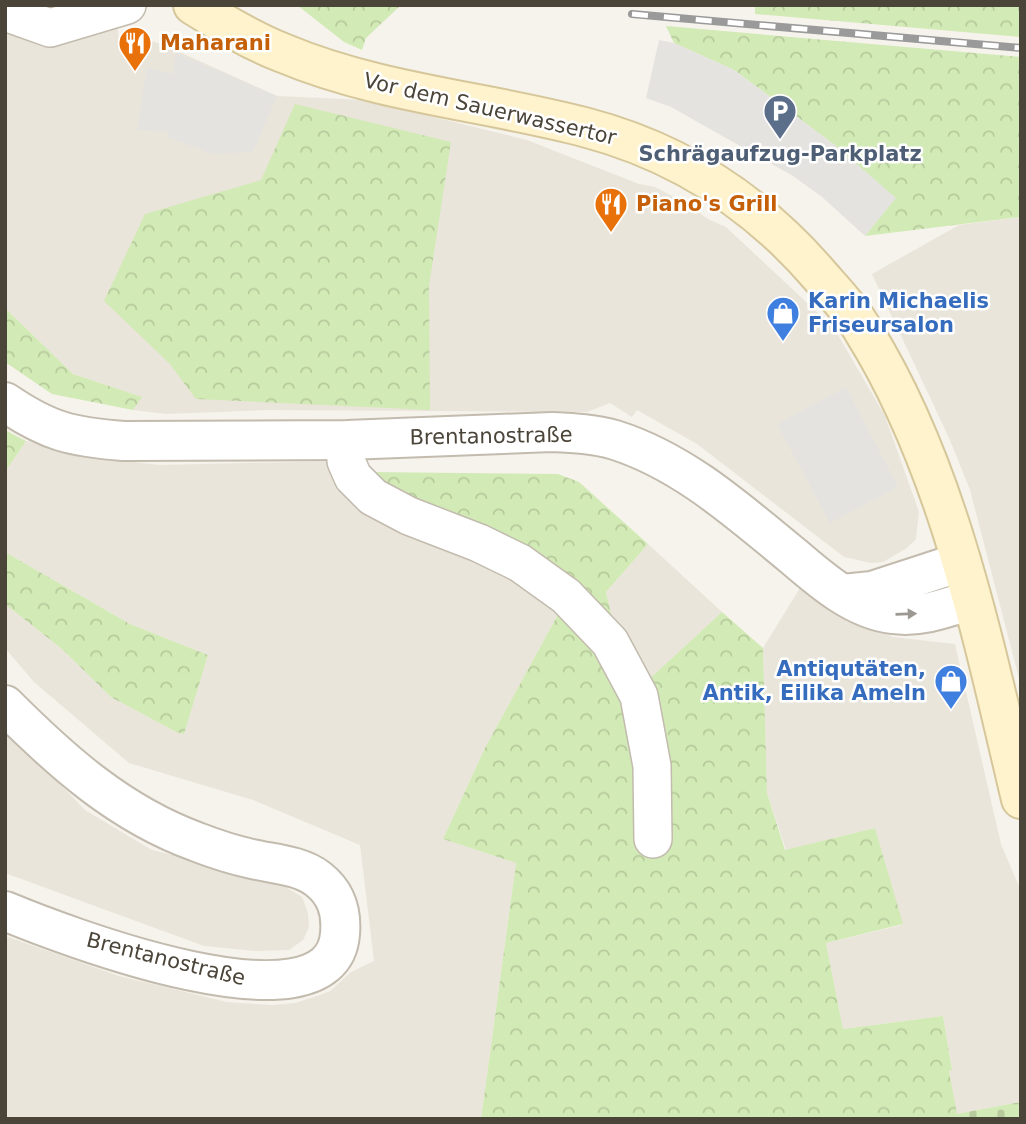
<svg xmlns="http://www.w3.org/2000/svg" width="1026" height="1124" font-family="'DejaVu Sans',sans-serif">
<defs>
<pattern id="forest-crowns" width="20" height="18" patternUnits="userSpaceOnUse" patternTransform="scale(1.75)"><rect width="20" height="18" fill="#d2eab5"/><path d="M2 6a3 3 0 1 1 6 0M12 15a3 3 0 1 1 6 0" fill="none" stroke="#b6ca9c"/></pattern>
<pattern id="cemetery-stones" width="16" height="16" patternUnits="userSpaceOnUse" patternTransform="scale(1.75)"><rect width="16" height="16" fill="#d2eab5"/><path d="M2 7V4a2 2 0 0 1 4 0v3zM10 15v-3a2 2 0 0 1 4 0v3z" fill="#b6ca9c"/></pattern>
</defs>
<rect width="100%" height="100%" fill="#f6f3ec"/>
<g fill="#eae5da">
<polygon points="5,5 115,5 119,39 123,36 145,39 164,45 277,96 365,100 527,140 639,184 655,187 685,203 708,219 726,227 834,328 885,416 919,512 916,539 907,548 883,562 871,563 844,557 697,444 637,410 632,417 610,403 587,412 266,410 166,414 133,410 141,397 73,374 5,308"/>
<polygon points="1021,217 1021,686 970,490 950,440 872,274 959,225"/>
<polygon points="26,441 91,457 159,465 338,461 521,574 562,607 485,748 443,839 516,863 481,1119 5,1119 5,936 119,976 227,1002 272,1005 295,1003 320,995 330,991 351,972 374,961 360,845 253,800 129,763 34,682 5,648 5,604 62,649 111,697 176,732 184,733 208,655 130,624 5,552 5,472"/>
<polygon points="648,544 722,612 646,682 616,635 606,592"/>
<polygon points="803,583 848,622 865,625 893,637 955,644 1001,844 1021,891 1021,1102 956,1114 949,1070 952,1069 943,1016 843,1029 826,943 902,925 875,828 786,850 767,793 763,648"/>
<polygon points="5,732 40,763 85,810 152,850 274,880 302,897 308,913 309,927 303,940 289,950 255,951 204,946 5,873"/>
</g>
<g fill="url(#forest-crowns)">
<polygon points="297,5 401,5 366,38 362,50 344,42"/>
<polygon points="755,5 1021,5 1021,37 755,14"/>
<polygon points="666,26 1021,57 1021,217 865,236 895,198 836,146 734,70 674,43"/>
<polygon points="295,104 451,142 429,286 430,410 196,399 169,363 104,301 145,214 261,180"/>
<polygon points="5,308 73,374 142,397 133,410 52,394 5,362"/>
<polygon points="5,430 26,441 5,472"/>
<polygon points="367,472 558,474 579,482 648,544 606,592 616,635"/>
<polygon points="5,552 130,624 208,655 184,734 176,732 111,697 62,649 5,604"/>
<polygon points="562,607 646,682 722,612 763,648 767,793 785,850 875,828 903,924 826,943 843,1029 943,1016 952,1070 949,1071 958,1119 481,1119 516,863 443,839 485,748"/>
</g>
<polygon fill="url(#cemetery-stones)" points="1021,1102 1021,1119 958,1119 956,1114"/>
<g fill="#e5e3e0">
<polygon points="659,40 674,43 734,70 836,146 896,198 865,236 822,197 793,176 671,107 646,98"/>
<polygon points="176,53 277,96 253,152 212,154 168,137 168,132 137,130 147,68 173,74"/>
<polygon points="846,387 898,487 830,523 777,424"/>
</g>
<g fill="none" stroke-linecap="round" stroke-linejoin="round">
<defs>
<g id="minor">
<polyline points="5,12 50,28 127,5"/>
<polyline points="347,440 346,461 353,477 373,497 409,516 479,543 520,563 566,596 610,642 639,696 652,766 653,839"/>
</g>
<g id="tertiary">
<path d="M5,402c44,30 67,35 119,39l223,-1 205,-8c21,1 43,2 63,8 69,22 123,71 178,116 28,24 62,54 100,58 27,4 53,-6 78,-14"/>
<polyline points="843,594 872,591 961,562"/>
<path d="M5,705c57,57 115,109 192,137 18,7 37,13 55,17 22,5 48,6 66,20 18,14 24,32 22,55 -8,106 -282,-1 -335,-23"/>
</g>
<path id="secondary" d="M193,5c29,18 59,36 90,48 95,40 202,48 301,74 96,25 173,75 237,150 15,17 32,35 43,55 85,136 120,312 157,467"/>
</defs>
<use href="#minor" stroke="#c2bbae" stroke-width="40"/>
<use href="#tertiary" stroke="#c2bbae" stroke-width="42"/>
<use href="#secondary" stroke="#d6c79b" stroke-width="42"/>
<use href="#minor" stroke="#fff" stroke-width="37"/>
<use href="#tertiary" stroke="#fff" stroke-width="38"/>
<use href="#secondary" stroke="#fff3cd" stroke-width="38"/>
<defs>
<polyline id="rail" points="632,14 1021,48"/>
</defs>
<use href="#rail" stroke="#9a9a9a" stroke-width="8"/>
<use href="#rail" stroke="#fff" stroke-width="5" stroke-dasharray="16" stroke-linecap="butt"/>
</g>
<defs><path id="oneway-solid" d="M-6-.8H1V-3.2L6.5 0L1 3.2V.8H-6Z" transform="scale(1.75)"/></defs>
<use fill="#9c9892" href="#oneway-solid" transform="translate(906 614) rotate(-2)"/>
<defs>
<symbol id="restaurant-pin" viewBox="-11 -11 22 30"><path d="M0 17L-7.5 6A9.5 9.5 0 1 1 7.5 6Z" fill="#e8710a" stroke="#fff"/><path d="M-5-6h1v4h1v-4h1v4h1v-4h1v5L-1.5 .5V6h-2V.5L-5-1ZM5-6V6H3V1.5H1.5Q1.5-4 5-6Z" fill="#fff"/></symbol>
<symbol id="parking-pin" viewBox="-11 -11 22 30"><path d="M0 17L-7.5 6A9.5 9.5 0 1 1 7.5 6Z" fill="#5c6f8a" stroke="#fff"/><path d="M-3.5-5.5H1a3.5 3.5 0 0 1 0 7H-1V5.5H-3.5ZM-1-3.4V-.6H.8a1.4 1.4 0 0 0 0-2.8Z" fill="#fff"/></symbol>
<symbol id="shop-pin" viewBox="-11 -11 22 30"><path d="M0 17L-7.5 6A9.5 9.5 0 1 1 7.5 6Z" fill="#3f7fe0" stroke="#fff"/><path d="M-5-2.5h2.3a2.7 3.5 0 0 1 5.4 0H5L5.5 6h-11ZM-1.5-2.5h3a1.5 2.3 0 0 0-3 0Z" fill="#fff"/></symbol>
</defs>
<g fill-rule="evenodd">
<use href="#restaurant-pin" x="116" y="24" width="38" height="52"/>
<use href="#parking-pin" x="761" y="92" width="38" height="52"/>
<use href="#restaurant-pin" x="592" y="185" width="38" height="52"/>
<use href="#shop-pin" x="764" y="294" width="38" height="52"/>
<use href="#shop-pin" x="932" y="662" width="38" height="52"/>
</g>
<g text-anchor="middle" stroke-width="5" stroke-linejoin="round" paint-order="stroke">
<g font-size="21" font-weight="bold" fill="#c56008" stroke="#fff" text-anchor="start">
<text x="160" y="50">Maharani</text>
<text x="636" y="211">Piano's Grill</text>
</g>
<g font-size="21" fill="#4b4439" stroke="#fff">
<text transform="translate(490 109) rotate(13)" y="7">Vor dem Sauerwassertor</text>
<text transform="translate(491 436) rotate(-1)" y="7">Brentanostraße</text>
<text transform="translate(166 959) rotate(14)" y="7">Brentanostraße</text>
</g>
<g font-size="21" font-weight="bold" fill="#4e5e75" stroke="#fff">
<text x="780" y="161">Schrägaufzug-Parkplatz</text>
</g>
<g font-size="21" font-weight="bold" fill="#366cbe" stroke="#fff" text-anchor="start">
<text x="808" y="308">Karin Michaelis<tspan x="808" dy="24">Friseursalon</tspan></text>
<text x="926" y="676" text-anchor="end">Antiqutäten,<tspan x="926" dy="24">Antik, Eilika Ameln</tspan></text>
</g>
</g>
<rect width="1026" height="1124" fill="none" stroke="#4b4439" stroke-width="14"/>
</svg>
